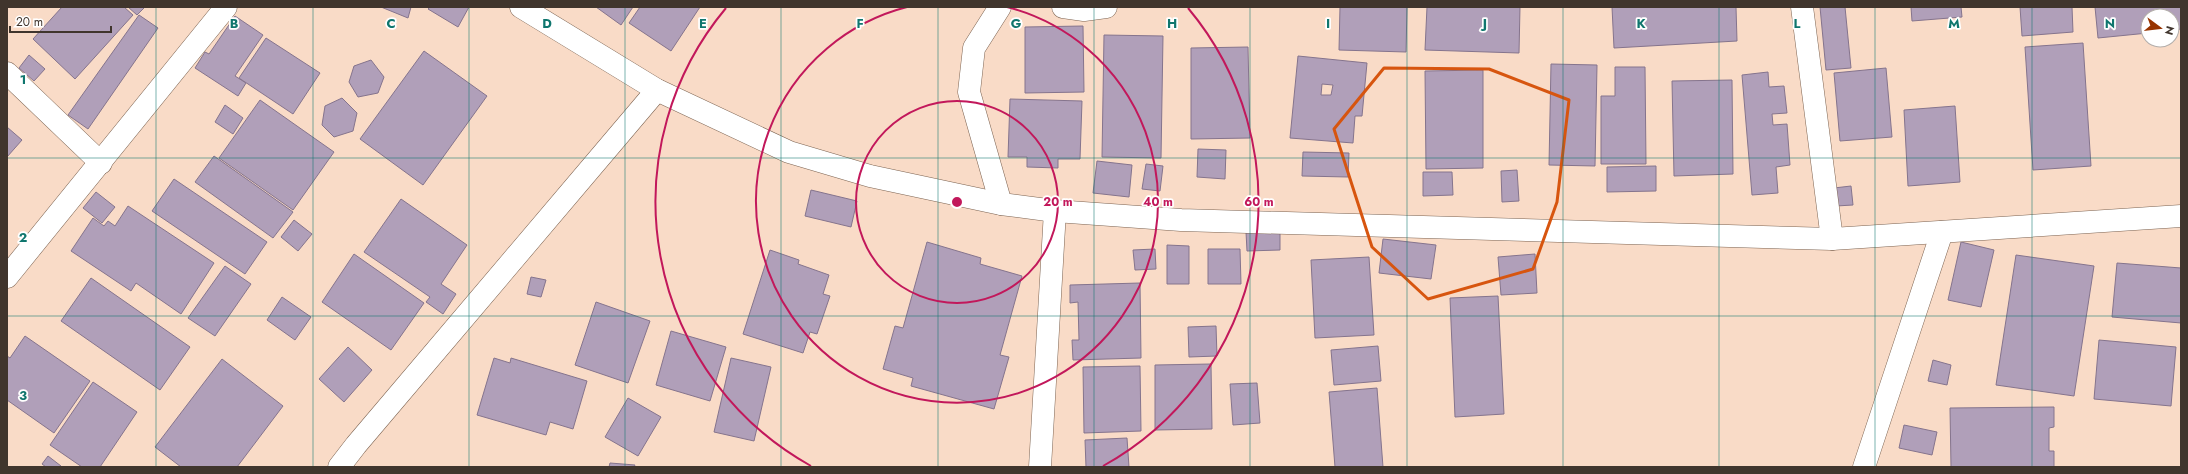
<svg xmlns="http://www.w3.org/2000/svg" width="2188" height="474" font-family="Jost,sans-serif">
<rect width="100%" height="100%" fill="#f9dbc7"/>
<g fill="#b09fb9" stroke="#85748d" fill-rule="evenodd">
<polygon points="62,7 124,7 133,15 75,79 33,39"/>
<polygon points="128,7 145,7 137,15"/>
<polygon points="381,7 411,7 408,18"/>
<polygon points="430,7 469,7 458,27 428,9"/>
<polygon points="596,7 633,7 621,25"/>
<polygon points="640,7 700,7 671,51 629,23"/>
<polygon points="1340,7 1407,7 1406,52 1339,50"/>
<polygon points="1427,7 1520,7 1519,53 1425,50"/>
<polygon points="1612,7 1736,7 1737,41 1614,48"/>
<polygon points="1820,7 1845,7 1851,68 1826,70"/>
<polygon points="1911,7 1961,7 1962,17 1912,21"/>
<polygon points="2020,7 2072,7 2073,32 2022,36"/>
<polygon points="2095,7 2181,7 2181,29 2172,30 2172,16 2148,16 2148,33 2098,38"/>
<polygon points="139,15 158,28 88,129 68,115"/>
<polygon points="235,16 263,35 235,76 246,83 238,96 195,68 205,52 209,54"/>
<polygon points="1083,26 1084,92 1025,93 1025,27"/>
<polygon points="1104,35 1163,36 1161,158 1102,157"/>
<polygon points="266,38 320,73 293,114 239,78"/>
<polygon points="2083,43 2091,166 2033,170 2025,47"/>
<polygon points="1248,47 1250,138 1191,139 1191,48"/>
<polygon points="424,51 487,96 423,185 360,139"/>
<polygon points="29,55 45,69 34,81 19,68"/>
<path d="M1298,56l69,7 -5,53h-7l-2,27 -63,-5zM1322,84l11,1 -2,10h-10z"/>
<polygon points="371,60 384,77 378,93 358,97 349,82 354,66"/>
<polygon points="1551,64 1597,65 1595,166 1549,165"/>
<polygon points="1615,67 1645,67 1646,164 1601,164 1601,96 1615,96"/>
<polygon points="1886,68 1892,137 1840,141 1834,73"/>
<polygon points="1483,70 1483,168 1426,169 1425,71"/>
<polygon points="1768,72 1769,87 1784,86 1787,113 1772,114 1773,125 1787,124 1790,165 1776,167 1778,193 1752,195 1742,75"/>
<polygon points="1732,80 1733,174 1674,176 1672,81"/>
<polygon points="342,98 357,113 353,131 334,137 322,125 325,106"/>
<polygon points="1010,99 1082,101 1080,159 1058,159 1058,168 1027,167 1027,157 1008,157"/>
<polygon points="260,100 334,152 293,210 219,158"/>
<polygon points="225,105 243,118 233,134 215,122"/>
<polygon points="1955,106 1960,182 1908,186 1904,110"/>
<polygon points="7,127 22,140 7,157"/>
<polygon points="1198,149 1226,150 1225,179 1197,177"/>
<polygon points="1303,152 1349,153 1348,177 1302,176"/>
<polygon points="214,156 293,212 273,238 195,182"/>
<polygon points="1097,161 1132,165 1129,197 1093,193"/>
<polygon points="1146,164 1163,166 1160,191 1142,189"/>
<polygon points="1656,166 1656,191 1607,192 1607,167"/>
<polygon points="1517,170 1519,201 1502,202 1501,171"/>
<polygon points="1423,172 1452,172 1453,195 1423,196"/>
<polygon points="174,179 267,242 245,274 152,211"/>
<polygon points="1851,186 1853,205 1836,206 1834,188"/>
<polygon points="811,190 857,201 851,227 805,216"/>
<polygon points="96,192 115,207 102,223 83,208"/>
<polygon points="401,199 467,245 441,284 456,294 443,314 426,302 430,297 364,252"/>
<polygon points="128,206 214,263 181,314 136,283 131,291 71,251 93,218 104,226 108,221 115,226"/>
<polygon points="294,220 312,234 298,251 281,237"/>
<polygon points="1280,231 1280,250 1247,251 1246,232"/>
<polygon points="1383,239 1436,245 1431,279 1379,273"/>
<polygon points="927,242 981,258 980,264 1022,276 1000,355 1009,357 994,409 911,386 913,378 883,369 895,326 903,328"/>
<polygon points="1961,242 1994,250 1981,307 1948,300"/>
<polygon points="1167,245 1189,246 1189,284 1167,284"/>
<polygon points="1155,249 1156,269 1135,270 1133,250"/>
<polygon points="1208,249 1240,249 1241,284 1208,284"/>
<polygon points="770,250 799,260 798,264 829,275 823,294 830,296 817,334 810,332 803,353 743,334"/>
<polygon points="354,254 424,303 391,350 322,302"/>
<polygon points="1535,254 1537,293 1501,295 1498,257"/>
<polygon points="2016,255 2094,266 2074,396 1996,385"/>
<polygon points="1369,257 1374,335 1315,338 1311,260"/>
<polygon points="2117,263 2181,268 2181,323 2112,317"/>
<polygon points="225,266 251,284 215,336 188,318"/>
<polygon points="531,277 546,280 541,297 527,294"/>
<polygon points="91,278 190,347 160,390 61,321"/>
<polygon points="1140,283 1141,358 1073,360 1072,340 1079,340 1078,302 1070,303 1070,285"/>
<polygon points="1498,296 1504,414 1455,417 1450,298"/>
<polygon points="282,297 311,317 295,340 267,320"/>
<polygon points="596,302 650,321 628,383 575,365"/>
<polygon points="1216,326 1217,356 1189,357 1188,327"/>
<polygon points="671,331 726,347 710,401 656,385"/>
<polygon points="25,336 90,381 54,433 7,400 7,356 10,358"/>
<polygon points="2099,340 2176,347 2171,406 2094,399"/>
<polygon points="1378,346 1381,381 1334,385 1331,350"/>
<polygon points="348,347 372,370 344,402 319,379"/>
<polygon points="494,358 510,363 511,358 587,381 573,429 550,422 546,435 477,415"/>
<polygon points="731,358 771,367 754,441 714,432"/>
<polygon points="222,359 283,406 237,467 181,467 155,447"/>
<polygon points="1933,360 1951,365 1947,385 1928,381"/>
<polygon points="1211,364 1212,429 1155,430 1155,365"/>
<polygon points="1140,366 1141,431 1084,433 1083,367"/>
<polygon points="93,382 137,412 100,467 82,467 50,445"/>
<polygon points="1257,383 1260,423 1233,425 1230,384"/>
<polygon points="1377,388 1383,467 1335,467 1329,392"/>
<polygon points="628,398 661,417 638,456 605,437"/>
<polygon points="2054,407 2054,427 2049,428 2049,451 2054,451 2054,467 1951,467 1950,408"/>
<polygon points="1904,425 1937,432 1932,455 1899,448"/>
<polygon points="1127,438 1129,467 1086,467 1085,440"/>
<polygon points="48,456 61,466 60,467 46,467 42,464"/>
<polygon points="610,463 635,465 634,467 609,467"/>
</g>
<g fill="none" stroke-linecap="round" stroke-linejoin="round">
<defs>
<g id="street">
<polyline points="521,7 657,90 789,152 870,176 1001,204 1055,211 1181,220 1832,239 2181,216"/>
<polyline points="1000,7 974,48 969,92 1001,204"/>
<polyline points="1063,7 1084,10 1106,7"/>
<polyline points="1802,7 1832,239"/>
<polyline points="7,73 101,163"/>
<polyline points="7,277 226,7"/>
<polyline points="339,467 356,445 657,90"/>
<polyline points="1040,467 1055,211"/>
<polyline points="1864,467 1942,232"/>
</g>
</defs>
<use href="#street" stroke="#7d6452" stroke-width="23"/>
<use href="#street" stroke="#fff" stroke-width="22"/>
</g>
<path fill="none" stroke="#d7550f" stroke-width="3" stroke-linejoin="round" d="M1384,68l105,1 80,31 -12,102 -24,67 -105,30 -56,-52 -38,-118z"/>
<path fill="none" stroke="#0f766e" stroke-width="1" stroke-opacity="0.55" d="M156,7v460M313,7v460M469,7v460M625,7v460M781,7v460M938,7v460M1094,7v460M1250,7v460M1407,7v460M1563,7v460M1719,7v460M1875,7v460M2032,7v460M7,158h2174M7,316h2174"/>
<g fill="none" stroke="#c2185b" stroke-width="2">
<circle cx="957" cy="202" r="101"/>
<path d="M1007 7A201 201 0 1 1 907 7"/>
<path d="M811 466A302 302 0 0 1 726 8M1188 8A302 302 0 0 1 1103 466"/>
</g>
<g font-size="13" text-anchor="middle" font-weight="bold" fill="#0f766e" stroke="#fff" stroke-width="3.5" stroke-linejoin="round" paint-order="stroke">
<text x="234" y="28">B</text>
<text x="391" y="28">C</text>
<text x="547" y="28">D</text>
<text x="703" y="28">E</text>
<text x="860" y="28">F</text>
<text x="1016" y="28">G</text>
<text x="1172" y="28">H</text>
<text x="1328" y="28">I</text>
<text x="1485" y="28">J</text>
<text x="1641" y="28">K</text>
<text x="1797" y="28">L</text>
<text x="1954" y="28">M</text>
<text x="2110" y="28">N</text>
<text x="23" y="84">1</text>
<text x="23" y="242">2</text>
<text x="23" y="400">3</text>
</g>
<circle cx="957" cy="202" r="6" fill="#c2185b" stroke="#fff" stroke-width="2"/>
<g font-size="12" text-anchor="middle" font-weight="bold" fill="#c2185b" stroke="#fff" stroke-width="3.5" stroke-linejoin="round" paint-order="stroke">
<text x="1058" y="206">20 m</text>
<text x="1158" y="206">40 m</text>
<text x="1259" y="206">60 m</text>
</g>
<rect width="2188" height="474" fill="none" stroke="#40352d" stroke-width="16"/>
<g transform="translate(2160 28) rotate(105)"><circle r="19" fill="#ffffff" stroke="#b3aeab"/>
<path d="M0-3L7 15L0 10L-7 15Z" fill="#983400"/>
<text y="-6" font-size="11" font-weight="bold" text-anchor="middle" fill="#40352d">N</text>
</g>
<path d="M10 26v6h101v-6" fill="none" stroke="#40352d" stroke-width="2"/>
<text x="16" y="26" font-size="12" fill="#40352d" stroke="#ffffff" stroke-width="3" paint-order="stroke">20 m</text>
</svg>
